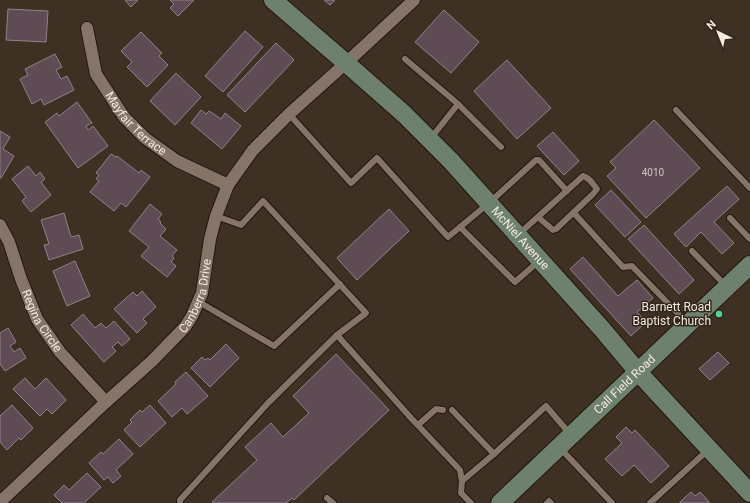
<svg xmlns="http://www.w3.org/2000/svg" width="750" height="503" font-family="Roboto,sans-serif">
<rect width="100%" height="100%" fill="#3e3023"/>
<g fill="#5f4b54" stroke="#95808a">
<polygon points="125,0 138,0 131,7"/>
<polygon points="170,0 194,0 178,16 170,8 174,4"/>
<polygon points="324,0 335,0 330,5"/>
<polygon points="8,9 48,11 46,42 6,40"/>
<polygon points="444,10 479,42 451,73 415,42"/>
<polygon points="245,31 263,47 223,92 205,76"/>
<polygon points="141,32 162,53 159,56 168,65 147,87 127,67 132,62 121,51"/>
<polygon points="276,43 294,60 245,112 227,95"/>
<polygon points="55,54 62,67 56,70 61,79 67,76 74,90 44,105 41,99 32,104 20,79 28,75 25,69"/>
<polygon points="507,60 551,108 517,139 474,91"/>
<polygon points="176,73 201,97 175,125 150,101"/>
<polygon points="77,102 92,123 86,126 88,130 93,126 108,146 78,168 45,122 57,113 59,116"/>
<polygon points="201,110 206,114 209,111 221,119 225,113 241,126 222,149 191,123"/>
<polygon points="654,120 700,168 646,218 607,176 616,168 610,162"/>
<polygon points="0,131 10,137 3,149 14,156 1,178 0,178"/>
<polygon points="553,132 579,161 564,175 537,146"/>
<polygon points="111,154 116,157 117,156 139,173 141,170 150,177 126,207 121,203 114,211 90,192 99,181 96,179 99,175 96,173"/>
<polygon points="28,166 36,176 40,172 45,179 41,182 51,195 31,212 22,201 26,197 12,179"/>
<polygon points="727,186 739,199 714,222 734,243 722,254 701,232 686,247 674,234"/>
<polygon points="611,190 641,222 625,237 595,205"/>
<polygon points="150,204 162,214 158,219 161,222 160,223 166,229 160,236 177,250 172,256 174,258 171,262 176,266 167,277 141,256 149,247 129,231"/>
<polygon points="389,209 409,231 357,280 337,258"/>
<polygon points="64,213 71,237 79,235 83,249 49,260 44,245 49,244 41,220"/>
<polygon points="644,225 694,280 679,294 628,239"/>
<polygon points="583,257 618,296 637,280 653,298 637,312 646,322 631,336 570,269"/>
<polygon points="75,261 90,296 67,306 53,271"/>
<polygon points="142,291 156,307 143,319 147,323 137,333 114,309 133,292 137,296"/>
<polygon points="83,314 95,328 101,323 106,328 114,321 130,339 122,346 118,342 112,347 116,351 104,362 71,325"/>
<polygon points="8,328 16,342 10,346 14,352 20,348 26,358 5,371 0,364 0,333"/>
<polygon points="226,344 239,358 210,387 191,368 202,357 205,360 208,358 210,360"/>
<polygon points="718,352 729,363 710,380 699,369"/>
<polygon points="336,354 389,410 294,500 292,498 286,503 213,503 212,502 257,460 245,447 271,423 283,437 309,413 293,396"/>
<polygon points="186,372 208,396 187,414 182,408 172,417 158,401 176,384 175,382"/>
<polygon points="25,378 35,389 46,378 66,400 52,414 47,409 40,416 13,389"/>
<polygon points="12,405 33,428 21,440 19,438 7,450 0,442 0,416"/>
<polygon points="150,405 166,423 140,447 124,430 132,422 130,420 140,410 142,412"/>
<polygon points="626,427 632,433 635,430 669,466 651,483 634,465 622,476 605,459 622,443 616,437"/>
<polygon points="119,439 133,454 116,470 121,476 113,483 108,477 104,480 89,463 101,452 103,454"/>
<polygon points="87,473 101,487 84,503 62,503 54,495 64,485 69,490"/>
<polygon points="691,492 695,496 700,492 710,503 680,503 680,502"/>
</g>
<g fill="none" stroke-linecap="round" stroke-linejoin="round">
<defs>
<g id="lane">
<polyline points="405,59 458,104 431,138"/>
<polyline points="458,104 501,147"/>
<polyline points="676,110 750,188"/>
<polyline points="289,114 351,183 377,158 448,237 489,203 536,160 539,160 567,191"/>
<polyline points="574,213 623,267 632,266 687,323"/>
<polyline points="216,216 241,225 263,201 366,313 337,335 411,418 460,470 462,481 461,493 471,503"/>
<polyline points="730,218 750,239"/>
<polyline points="460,227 515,282 539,261"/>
<path d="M519,234l64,-58c7,2 10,8 14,13l-4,5 -37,35 -3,1 -15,-13"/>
<polyline points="692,251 726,286"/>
<polyline points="199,302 274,346 340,284"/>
<polyline points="452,410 494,454"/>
<polyline points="418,425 436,409 443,410"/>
<polyline points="560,448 612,503"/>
<polyline points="462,481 494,454 546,406 570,434"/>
<polyline points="327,498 333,503"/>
<polyline points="180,503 180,500 268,403 337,335"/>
<polyline points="547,503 549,501 551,503"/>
<polyline points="650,503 708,450"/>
</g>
<g id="street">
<path id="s1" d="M87,28l9,46 28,43 21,21 32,23 51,24"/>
<path id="s2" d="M0,225l9,17 12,37 16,40 23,33 46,50"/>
<path id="s3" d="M0,502l106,-100 46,-41 33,-34 7,-11 10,-23 8,-54 6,-23 12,-31 25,-35 36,-36 57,-51 68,-63"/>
</g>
<g id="secondary">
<path id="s4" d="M273,0l73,63 58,51 47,47 151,168 36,43 112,121"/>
<path id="s5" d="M500,503l250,-238"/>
</g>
</defs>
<use href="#lane" stroke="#24170c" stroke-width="8"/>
<use href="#street" stroke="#24170c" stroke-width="14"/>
<use href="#secondary" stroke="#24170c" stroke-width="20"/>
<use href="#lane" stroke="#857467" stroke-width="6"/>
<use href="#street" stroke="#857467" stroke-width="12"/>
<use href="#secondary" stroke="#6d816e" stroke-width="18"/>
</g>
<circle fill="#52d397" stroke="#33261a" stroke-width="1.5" cx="719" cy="314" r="4"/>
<g text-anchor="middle" stroke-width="3" stroke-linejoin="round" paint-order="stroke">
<g font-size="10" fill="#cfc3bf">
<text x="653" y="176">4010</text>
</g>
<g font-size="12" fill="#f4ebe3" stroke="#33261a">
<text dy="4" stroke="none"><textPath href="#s1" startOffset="111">Mayfair Terrace</textPath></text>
<text dy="4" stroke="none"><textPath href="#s4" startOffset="344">McNiel Avenue</textPath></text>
<text dy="4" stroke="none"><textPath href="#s3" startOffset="288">Canberra Drive</textPath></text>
<text dy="4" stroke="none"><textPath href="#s2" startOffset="105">Regina Circle</textPath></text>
<text dy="4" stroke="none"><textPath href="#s5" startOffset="172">Call Field Road</textPath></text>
</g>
<g font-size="12" fill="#f4ebe3" stroke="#33261a" text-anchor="end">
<text x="711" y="311">Barnett Road<tspan x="711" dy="14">Baptist Church</tspan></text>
</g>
</g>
<g transform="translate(718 32) rotate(317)" stroke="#33261a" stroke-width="3" paint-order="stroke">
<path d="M0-3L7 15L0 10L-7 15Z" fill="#f4ebe3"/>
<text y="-6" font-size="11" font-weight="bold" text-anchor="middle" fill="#f4ebe3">N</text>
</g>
</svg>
